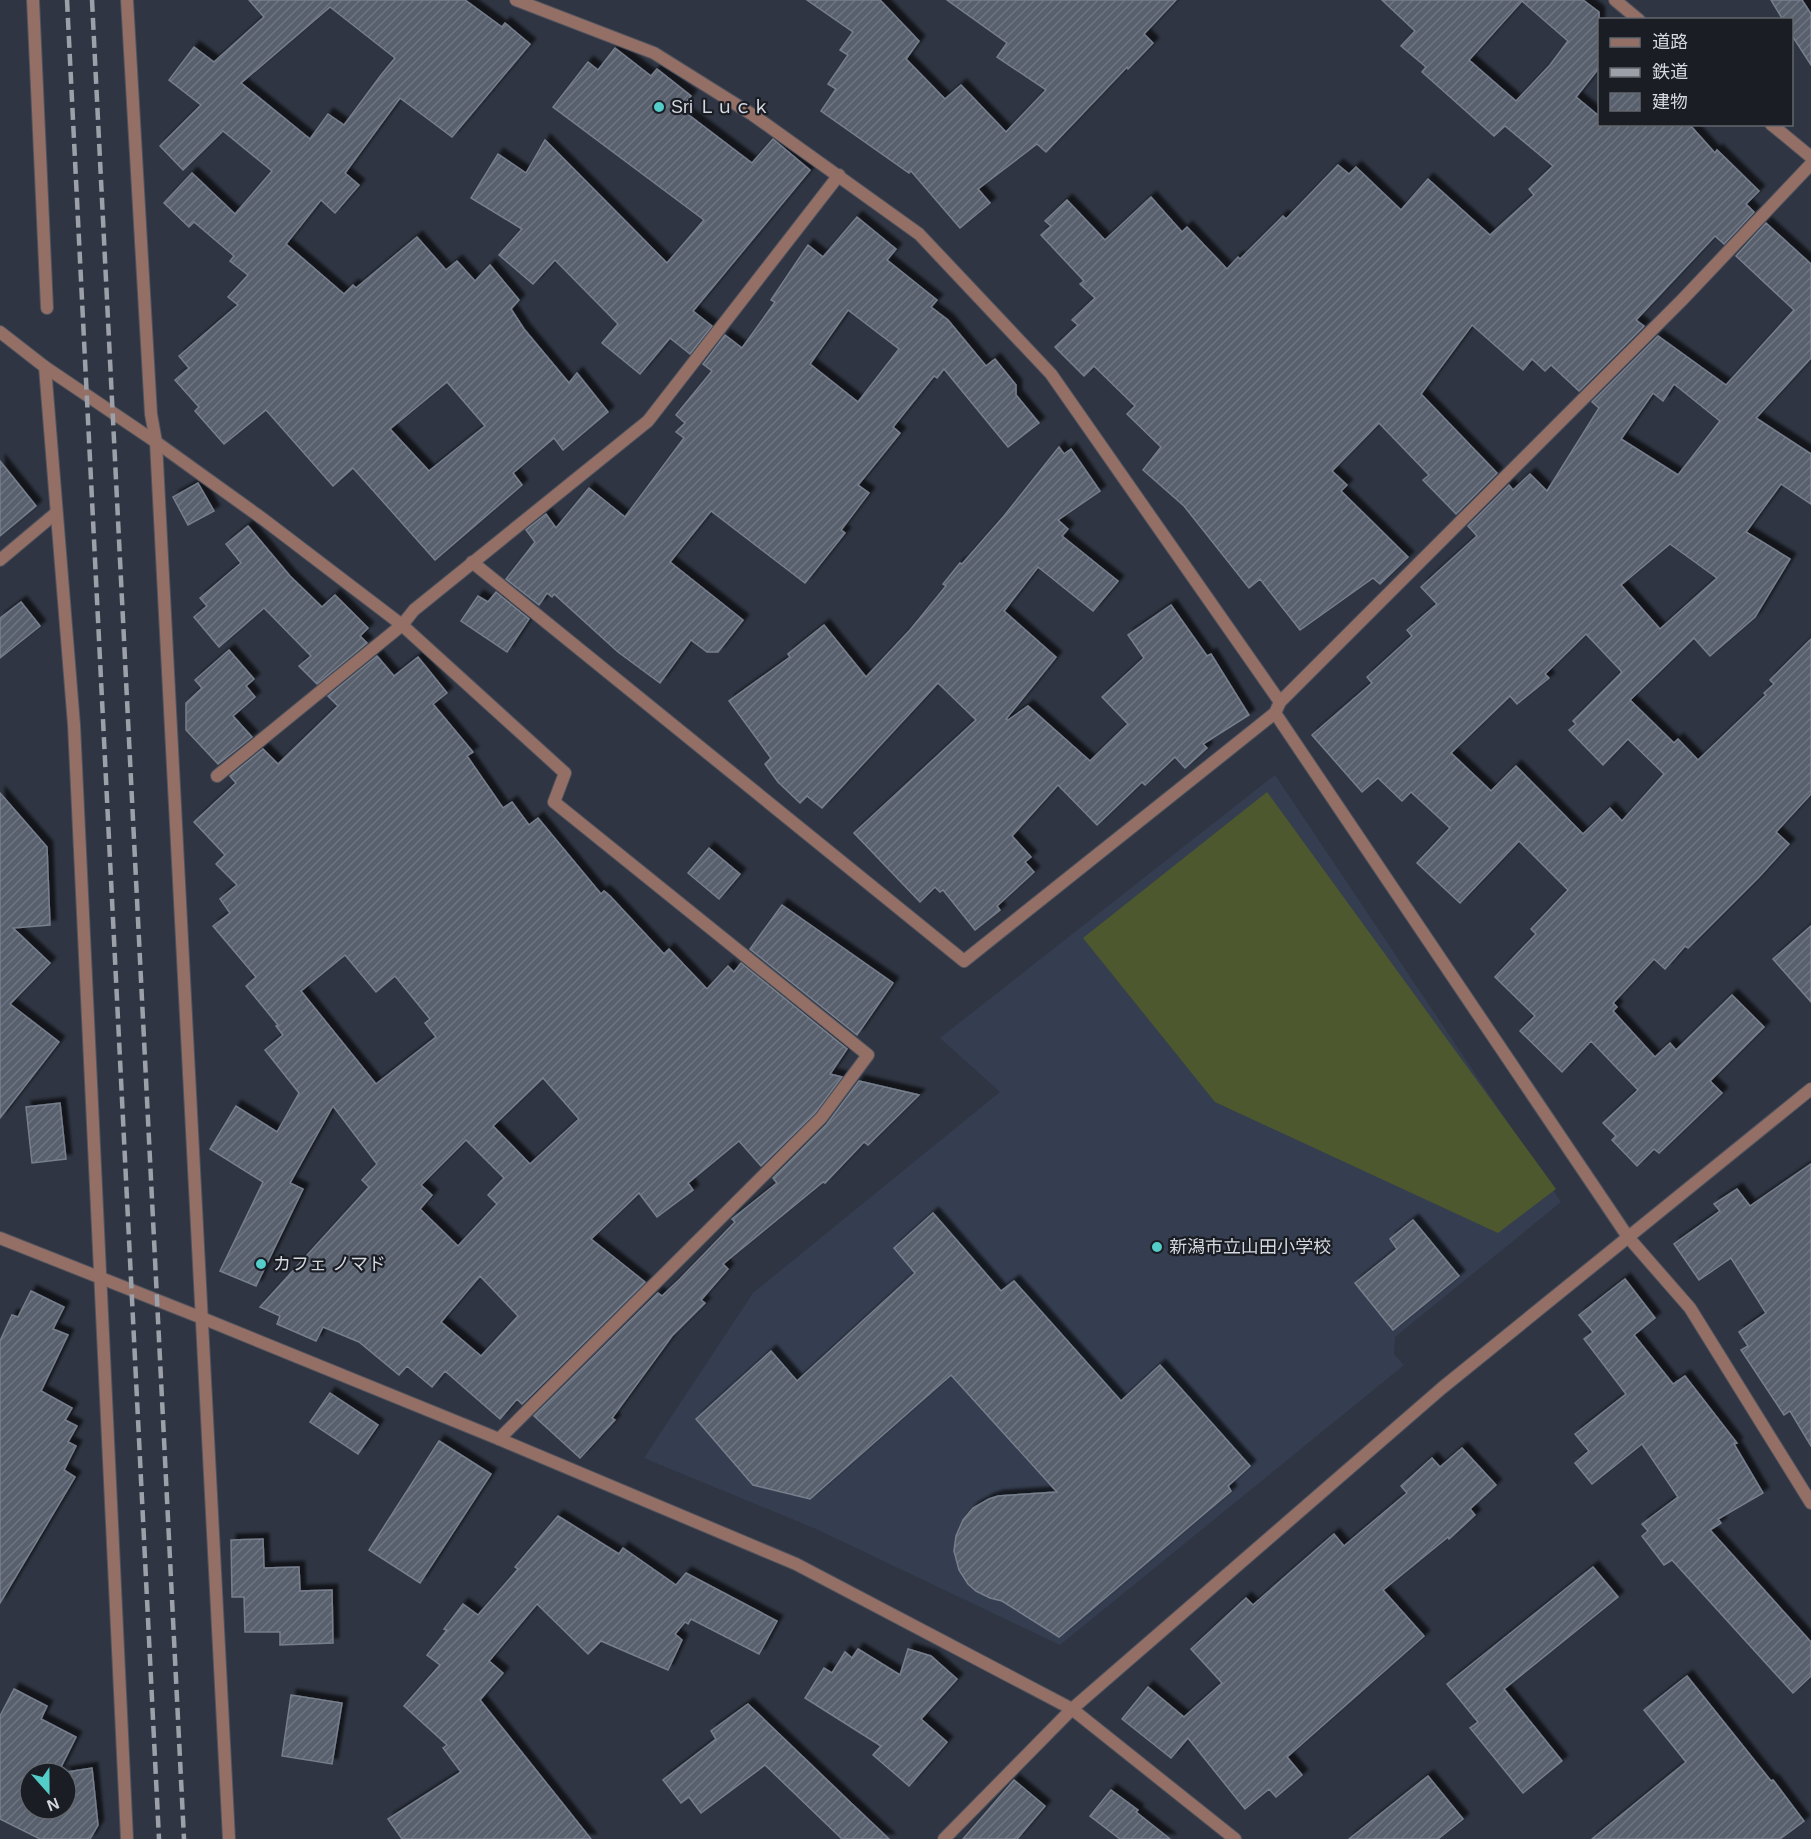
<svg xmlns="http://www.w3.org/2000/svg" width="1811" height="1839" font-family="Arial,'Noto Sans JP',sans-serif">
<defs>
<pattern id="building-hatch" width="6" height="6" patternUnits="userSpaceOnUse" patternTransform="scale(1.5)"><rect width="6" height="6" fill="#585f6d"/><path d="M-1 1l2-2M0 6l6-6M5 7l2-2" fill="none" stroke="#6f7582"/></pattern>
<filter id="shadow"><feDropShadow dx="5.5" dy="-5.5" stdDeviation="1.5" flood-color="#0009"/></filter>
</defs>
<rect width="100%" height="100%" fill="#2f3542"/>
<polygon fill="#353e50" points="1275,775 1561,1202 1395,1337 1394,1354 1404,1365 1060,1645 814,1528 644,1458 753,1293 1000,1092 940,1038"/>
<polygon fill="#4d582e" points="1267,792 1556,1189 1498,1233 1215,1102 1083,938"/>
<g fill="url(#building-hatch)" stroke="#777f8d" stroke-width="1.5" fill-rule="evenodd" filter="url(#shadow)">
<path d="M249,0h216l37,27 3,-4 25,21 -78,93 -52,-39 -55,75 14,12 -24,28 -14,-13 -35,44 58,50 9,-9 3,3 61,-51 29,33 11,-9 18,20 15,-16 29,35 -8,9 13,20 45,54 8,-10 31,39 -45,38 -9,-12 -41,35 9,12 -87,75 -82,-92 -20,18 -67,-76 -42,34 -29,-33 4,-4 -24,-27 14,-12 -10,-12 59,-51 -10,-8 20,-22 -18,-14 4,-5 -40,-34 -5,5 -25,-24 28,-30 43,41 37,-43 -49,-40 -40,39 -23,-24 41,-41 -32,-25 25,-33 20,15 50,-45zM330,7l65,51 -14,17 -37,50 -16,-11 -18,25 -69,-56zM447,382l38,44 -56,45 -39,-42z"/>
<polygon points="807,0 880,0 919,41 906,59 945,99 961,85 1006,132 1046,90 997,57 1007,43 947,0 1176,0 1144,34 1153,43 1128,69 1127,67 1046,152 1037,144 978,189 990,203 960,228 911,171 909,173 821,111 836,89 828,84 848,55 840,50 853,32"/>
<path d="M1382,0h201l16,12v56l-23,29 23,19v8h90l26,29 2,-3 42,41 -13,13 8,8 -30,32 -9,-8 -79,84 8,6 -65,65 -28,-26 -6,6 -13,-12 -9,11 -51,-45 -51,69 76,79 -41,41 -33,-34 6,-5 -50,-52 -47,48 15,14 -6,6 67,66 -28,27 -7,-6 -73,52 -40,-51 -11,9 -65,-82 -41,-36 18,-23 -34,-33 8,-8 -41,-40 -10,10 -29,-29 23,-22 -6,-5 23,-22 -15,-14 4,-3 -43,-46 10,-9 -6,-5 22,-21 38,40 46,-43 31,35 5,-5 40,42 11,-12 2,2 43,-43 3,3 52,-54 11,9 7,-7 45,43 27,-31 62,56 44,-40 -5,-6 24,-23 -48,-40 -11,10 -72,-64 4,-5 -25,-21 14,-15zM1522,1l46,40 -18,24 -34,36 -47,-41z"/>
<polygon points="1771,0 1802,0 1811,14 1811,65 1791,34 1791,20 1783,20"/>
<polygon points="615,48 651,76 657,69 691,96 681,109 752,163 773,139 810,170 693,311 712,326 690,354 670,338 640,374 602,343 618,324 555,260 533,284 499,255 522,229 471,198 498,154 526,173 545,140 667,263 704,220 553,107 588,62 598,70"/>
<path d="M857,217l39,32 -9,11 50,40 -6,7 17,13 38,46 9,-7 21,26v10l23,28 -31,24 -64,-78 -7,9 -3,-2 -41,51 7,6 -42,52 11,8 -28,37 4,3 -40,50 -94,-72 -41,51 73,58 -25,32h-11l-16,-12 -31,43 -42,-31 -64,-58 -2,3 -5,-4 -8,12 -33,-26 29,-37 -9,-12 20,-16 10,14 33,-40 36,29 59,-79 -8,-6 9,-9 -9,-8 36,-44 -9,-7 22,-29 17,13 33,-46 -4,-2 37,-55 15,12zM848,310l51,39 -41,53 -48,-38z"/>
<path d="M1766,223l45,41v94l-55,60 55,36v50l-30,-20 -35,48 44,27 -35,58 -45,39 -16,-18 -64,62 44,43 4,-4 20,21 68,-65 -2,-2 10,-9 -4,-4 41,-41v155l-35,38 13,12 -30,33 -71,71 -3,-2 -20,23 -11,-10 -41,44 4,4 -4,4 42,46 15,-14 6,7 56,-55 32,32 -54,54 12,12 -63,60 -5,-4 -17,17 -25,-26 4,-4 -13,-13 35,-33 -47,-49 -29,31 -42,-41 15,-15 -40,-39 41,-43 -5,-5 37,-39 -49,-49 -59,62 -43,-40 33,-35 -39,-36 -9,9 -24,-23 -16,14 -50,-57 60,-52 -5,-6 45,-41 -5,-6 30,-26 -16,-17 56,-51 -9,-10 41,-41 4,5 17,-16 17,17 52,-83 -7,-6 66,-66 68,49 68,-75 -58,-54zM1674,384l46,37 -42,54 -57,-36 32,-46 10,8zM1670,544l47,34 -57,51 -39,-44zM1586,634l36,38 -49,49 3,3 -7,6 34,35 25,-26 36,35 -42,47 -12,-13 -27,26 -67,-68 -25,25 -40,-38 59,-57 7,8 32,-26 -4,-4z"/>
<polygon points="1059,447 1064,454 1071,449 1100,491 1058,520 1068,529 1062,536 1118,581 1093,611 1038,567 1004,611 1056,657 1006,719 1008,720 1028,706 1090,761 1128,724 1102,697 1144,658 1128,635 1171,605 1207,656 1211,654 1249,715 1203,744 1207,748 1185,768 1175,757 1145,785 1142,782 1097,825 1058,785 1012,836 1031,857 1025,862 1034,872 997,906 1000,910 975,930 943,890 940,892 935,887 920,902 854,833 976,720 938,683 822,808 807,796 800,803 778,782 765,764 771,758 729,701 790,657 788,654 824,625 866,677 910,630 946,586 943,584 960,563 962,564 1004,516"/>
<polygon points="0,461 36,506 0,536"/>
<polygon points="198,483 214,511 188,525 173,497"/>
<polygon points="248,526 290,576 322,607 335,595 368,628 360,636 367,643 317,684 299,666 311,656 264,608 219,647 194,617 207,606 200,598 241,563 226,544"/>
<polygon points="496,592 529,619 507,652 461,621 478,596 488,602"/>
<polygon points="21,602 40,626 0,658 0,618"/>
<polygon points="229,650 254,679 246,686 255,697 233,716 252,737 218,764 186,730 186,703 202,688 195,680"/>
<path d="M377,656l17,20 24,-19 29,36 -14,11 40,48 -6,4 36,52 9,-6 17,23 9,-7 63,76 3,-3 6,5 54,58 5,-5 38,40 21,-23 6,6 7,-9 106,86 -17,25 12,3 -27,36 -54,53 -22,-25 -51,42 5,7 -36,27 -18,-24 -48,46 54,43 -123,122 -5,-5 -17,20 -55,-48 -13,16 -25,-21 -8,9 -40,-33 -36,-15 -7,14 -39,-17 3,-8 -20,-9 109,-120 -7,-7 15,-16 -44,-58 -43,77 13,6 -47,97 -36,-15 43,-89 -53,-33 26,-43 41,26 22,-39 -34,-43 18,-15 -7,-9 2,-1 -32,-39 10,-9 -43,-51 17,-13 -10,-14 17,-14 -21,-21 9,-9 -31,-33 42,-39 -6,-7 33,-27 15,15 60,-58 -10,-10zM345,955l31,37 19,-16 35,43 -5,4 11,14 -60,47 -75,-93zM543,1078l36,41 -49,45 -37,-38zM466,1140l38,38 -16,17 9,9 -39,42 -38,-37 12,-14 -11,-10zM480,1276l38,40 -37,40 -40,-34z"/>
<polygon points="0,793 47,847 50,925 13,928 50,963 10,1004 59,1042 0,1118"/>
<polygon points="709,848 740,874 719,899 688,873"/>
<polygon points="782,905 893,983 857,1035 750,949"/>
<polygon points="1811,926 1811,1002 1773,959"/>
<polygon points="859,1081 919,1095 868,1145 864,1142 825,1183 823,1182 723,1264 728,1269 701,1300 705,1303 672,1336 612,1418 615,1420 580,1458 534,1416 658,1293 662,1296 680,1279 735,1222 732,1219 777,1183 773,1178 827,1124"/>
<polygon points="60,1103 66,1159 32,1163 26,1107"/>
<polygon points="1811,1164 1811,1446 1790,1411 1784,1415 1741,1350 1748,1346 1739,1332 1766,1313 1731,1258 1699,1280 1674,1244 1720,1211 1714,1204 1737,1189 1750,1206"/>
<polygon points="933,1213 1001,1291 1014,1281 1121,1401 1160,1365 1250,1466 1228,1486 1231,1491 1059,1637 1002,1601 990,1598 976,1591 968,1584 959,1570 954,1551 956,1536 963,1520 973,1508 989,1499 998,1496 1057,1492 951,1375 810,1499 753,1485 696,1419 771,1351 797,1381 915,1273 894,1248"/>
<polygon points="1413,1220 1459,1276 1393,1330 1355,1283 1397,1249 1390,1239"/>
<polygon points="1625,1279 1655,1318 1634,1335 1673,1384 1685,1376 1737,1443 1734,1444 1763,1493 1718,1519 1721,1523 1710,1530 1811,1642 1811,1676 1793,1693 1672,1560 1664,1565 1642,1536 1648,1531 1642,1524 1678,1497 1642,1444 1592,1484 1575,1463 1589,1451 1575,1434 1626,1394 1584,1339 1593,1332 1579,1315"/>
<polygon points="31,1291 64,1307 53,1329 68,1335 41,1391 72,1408 65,1420 77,1426 68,1442 76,1446 64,1470 75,1477 0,1603 0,1341 12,1315 18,1317"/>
<polygon points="330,1393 378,1425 358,1454 310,1422"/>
<polygon points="439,1441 491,1474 420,1583 369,1550"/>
<polygon points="1462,1448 1496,1485 1470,1509 1475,1515 1449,1539 1448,1537 1383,1590 1424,1636 1287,1757 1302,1775 1276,1797 1269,1789 1245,1809 1188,1738 1171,1758 1122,1719 1148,1687 1184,1717 1222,1683 1191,1649 1246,1598 1253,1605 1334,1534 1344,1546 1407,1493 1401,1486 1432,1458 1440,1467"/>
<polygon points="558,1516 619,1554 623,1548 676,1585 686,1573 777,1621 759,1654 691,1619 688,1624 685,1622 675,1634 682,1640 668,1670 601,1641 588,1654 537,1604 489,1661 503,1673 480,1700 591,1839 402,1839 388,1819 461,1772 443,1748 447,1745 404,1706 440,1665 427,1655 447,1630 444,1629 463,1604 478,1615 518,1569 515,1567"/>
<polygon points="263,1539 264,1568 299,1567 300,1591 332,1590 333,1643 280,1645 280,1632 245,1632 244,1597 232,1597 231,1540"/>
<polygon points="1593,1567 1618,1597 1504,1689 1562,1761 1523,1793 1470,1728 1478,1722 1447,1684"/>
<polygon points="858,1649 900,1675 908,1649 931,1656 957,1679 921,1719 947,1742 909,1786 873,1755 881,1746 805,1698 824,1668 832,1673 845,1652 852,1658"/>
<polygon points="1687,1676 1771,1781 1773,1780 1804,1821 1780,1839 1592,1839 1686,1762 1644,1710"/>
<polygon points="14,1689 47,1706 41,1719 76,1737 58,1773 30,1773 30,1809 66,1809 66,1773 60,1773 92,1768 98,1825 90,1839 40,1839 0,1819 0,1716"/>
<polygon points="291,1695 342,1703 332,1764 282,1756"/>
<polygon points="748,1704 850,1802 889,1839 842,1839 765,1765 701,1813 689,1797 681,1803 663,1780 716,1739 711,1731"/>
<polygon points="1428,1776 1463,1819 1438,1839 1349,1839"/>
<polygon points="1014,1780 1045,1806 1017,1839 963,1839"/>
<polygon points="1111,1790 1138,1810 1136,1812 1170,1839 1120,1839 1090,1816"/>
</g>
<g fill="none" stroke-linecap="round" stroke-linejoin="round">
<defs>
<g id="minor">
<polyline points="33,0 47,308"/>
<polyline points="127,0 151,414 156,442 229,1839"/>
<polyline points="516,0 654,53 753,115 919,234 1051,374 1280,702"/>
<polyline points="1615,0 1639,20"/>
<polyline points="1771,124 1811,157"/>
<polyline points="0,332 45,367 156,442 263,519 402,625 565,773 554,802 868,1055 821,1118 499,1439"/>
<polyline points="45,367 74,725 127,1839"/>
<polyline points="0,560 56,513"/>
<polyline points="472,562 964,961 1275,713 1280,702 1683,299 1811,164"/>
<polyline points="1275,713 1628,1237 1690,1308 1811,1503"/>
<polyline points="217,776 402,625 414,610 648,421 839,175"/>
<polyline points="0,1238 202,1318 499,1439 796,1564 1072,1709 1235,1839"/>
</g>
<polyline id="tertiary" points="944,1839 1072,1709 1442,1388 1811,1089"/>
</defs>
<use href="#minor" stroke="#4d525e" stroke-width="14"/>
<use href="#tertiary" stroke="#4d525e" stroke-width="14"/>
<use href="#minor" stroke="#936f66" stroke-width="12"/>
<use href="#tertiary" stroke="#936f66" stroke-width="12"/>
<g stroke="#9ba0a9" stroke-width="4.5" stroke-dasharray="12 6" stroke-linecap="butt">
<polyline points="67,0 159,1839"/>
<polyline points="92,0 184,1839"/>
</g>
</g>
<g fill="#54cdc8" stroke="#1a1d23" stroke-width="2">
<circle cx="659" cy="107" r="6"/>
<circle cx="1157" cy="1247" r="6"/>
<circle cx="261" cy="1264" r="6"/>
</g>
<g text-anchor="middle" stroke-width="4.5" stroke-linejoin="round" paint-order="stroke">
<g font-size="18" fill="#d4d8e0" stroke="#1a1d23" text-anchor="start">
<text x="671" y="113">Sri Ｌｕｃｋ</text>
<text x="1169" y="1253">新潟市立山田小学校</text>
<text x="273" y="1270">カフェ ノマド</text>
</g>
</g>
<rect x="1598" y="18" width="195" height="108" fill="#1a1d23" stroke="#64686f" stroke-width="1.5"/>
<rect x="1610" y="38" width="30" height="9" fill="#936f66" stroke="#64686f" stroke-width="1.5"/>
<text x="1652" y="48" font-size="18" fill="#d4d8e0">道路</text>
<rect x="1610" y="68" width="30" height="9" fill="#9ba0a9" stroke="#64686f" stroke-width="1.5"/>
<text x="1652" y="78" font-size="18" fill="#d4d8e0">鉄道</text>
<rect x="1610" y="93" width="30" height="18" fill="url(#building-hatch)" stroke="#64686f" stroke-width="1.5"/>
<text x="1652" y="108" font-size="18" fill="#d4d8e0">建物</text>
<g transform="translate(48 1791) rotate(159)"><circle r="28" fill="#1a1d23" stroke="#64686f" stroke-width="1.5"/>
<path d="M0-4.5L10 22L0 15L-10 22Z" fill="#54cdc8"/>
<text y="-9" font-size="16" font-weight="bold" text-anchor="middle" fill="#d4d8e0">N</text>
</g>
</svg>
